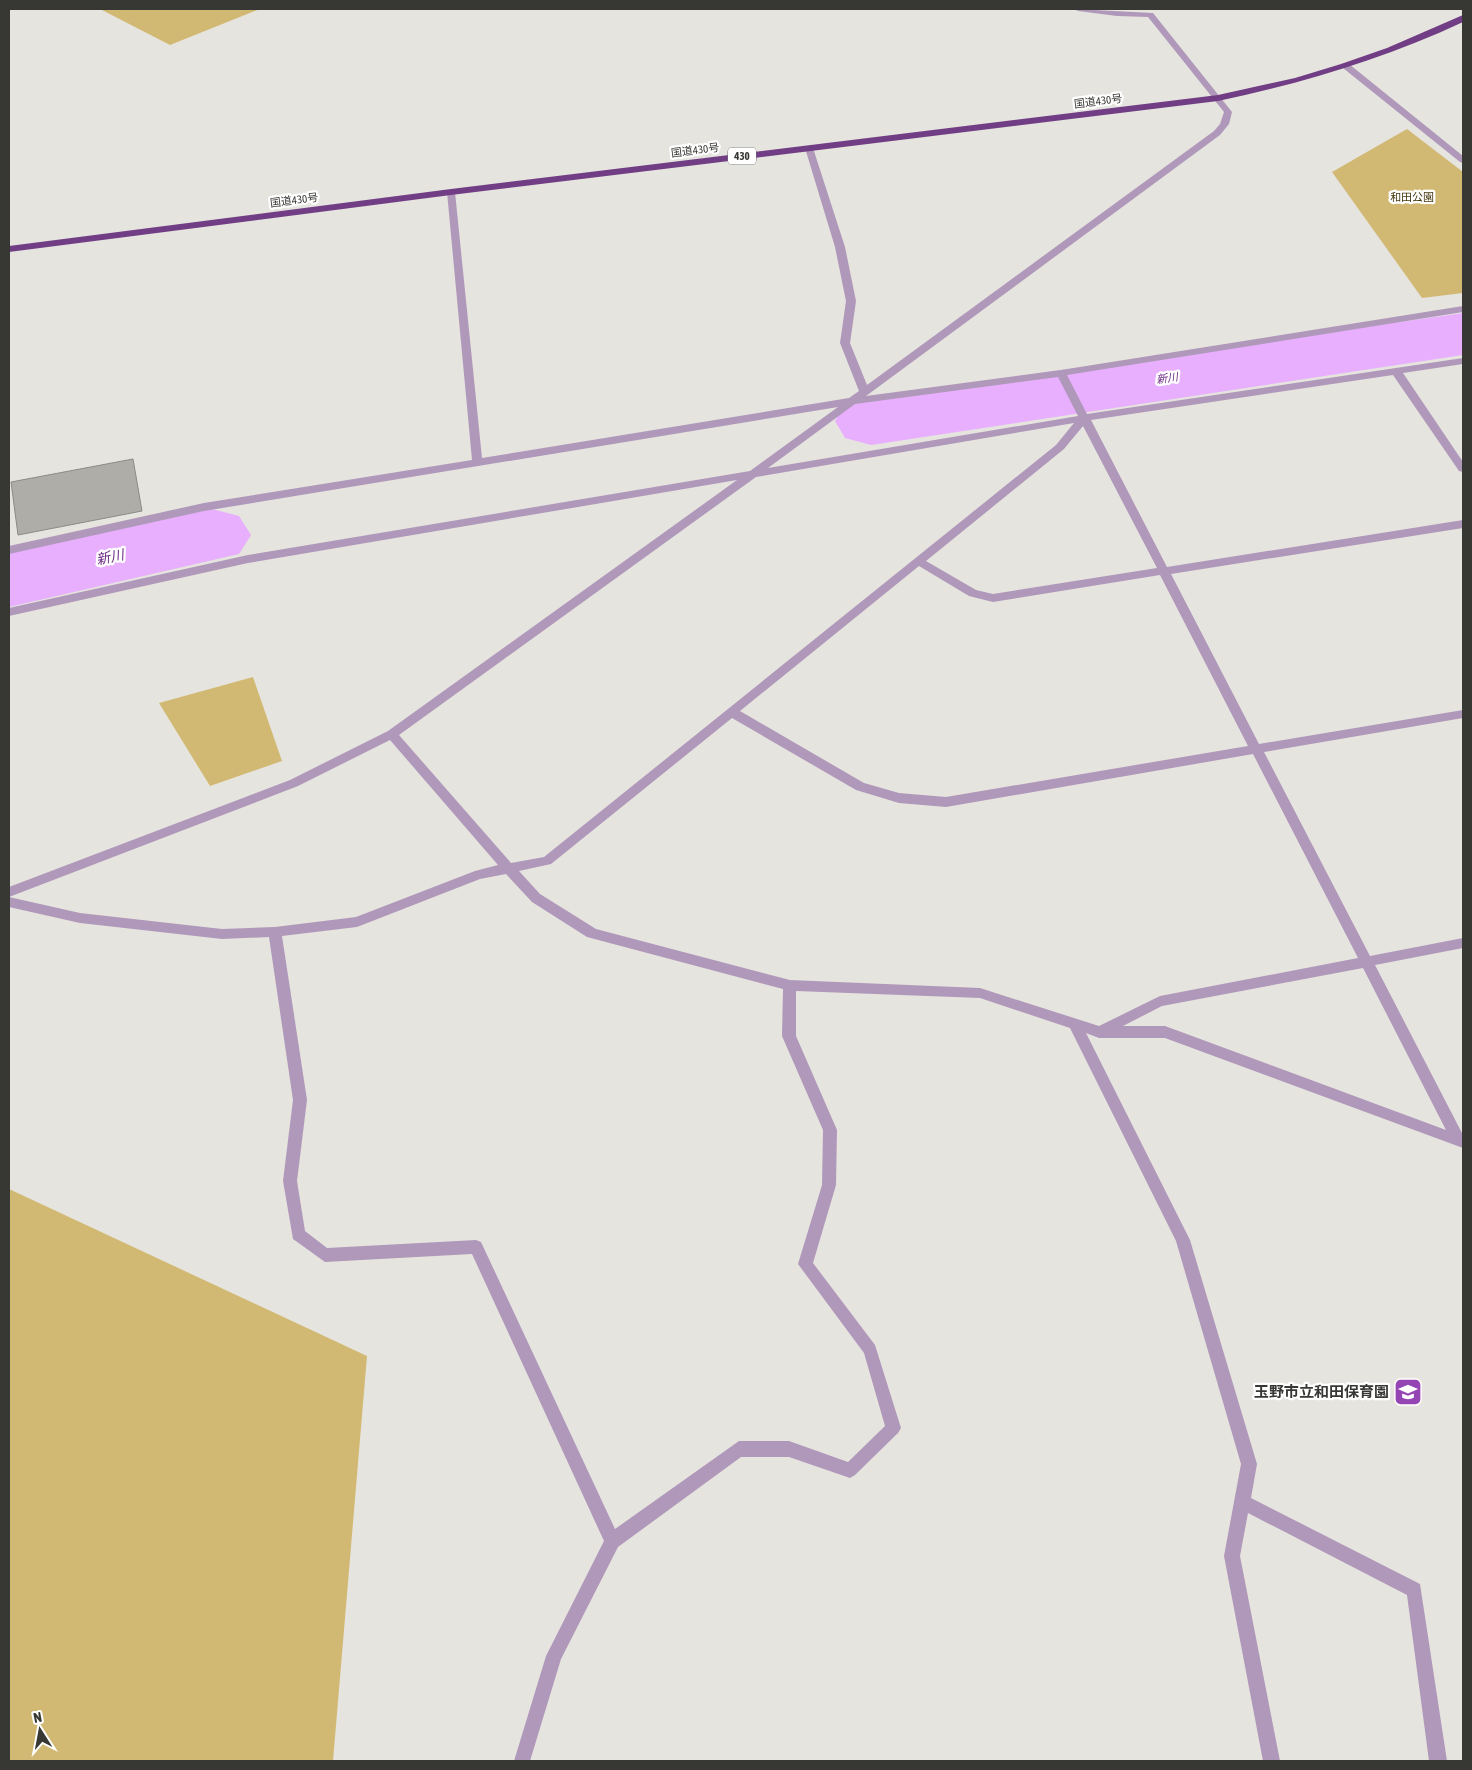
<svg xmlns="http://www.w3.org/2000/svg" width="1472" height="1770" font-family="'Asap Condensed','Noto Sans JP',sans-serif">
<rect width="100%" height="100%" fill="#e6e4df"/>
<g fill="#d2b973">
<polygon points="100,9 260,9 170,45"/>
<polygon points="1407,129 1463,172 1463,293 1422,298 1332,172"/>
<polygon points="253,677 282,761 210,786 159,703"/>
<polygon points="9,1189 367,1356 333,1761 9,1761"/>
</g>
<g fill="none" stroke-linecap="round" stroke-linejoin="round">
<g fill="#e7affe" fill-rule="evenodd">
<polygon points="1463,313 1463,355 871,445 845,438 835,421 845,404 871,397"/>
<polygon points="212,509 239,516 251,535 239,554 9,607 9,553"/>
</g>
</g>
<polygon fill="#afada8" stroke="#8c8a85" points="133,459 142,511 18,535 11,482"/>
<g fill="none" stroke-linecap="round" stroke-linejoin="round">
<g fill="#b098ba" fill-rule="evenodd">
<path d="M1074,9l79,4 79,99 -3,12 -9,11 -354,261 195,-26 402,-64v6l-396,63 20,39 376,-56v6l-60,9 60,89v10l-4,-1 -66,-96 -302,45 76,147 296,-47v8l-292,46 88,170 204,-34v8l-199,34 106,204 93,-18v10l-88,17 88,170v13l-298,-110h-66l-13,-5 104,207 67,224 -6,34 169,86 27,177h-18l-22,-166 -159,-82 -8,43 40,205h-17l-39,-205 17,-92 -65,-223 -106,-213 -90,-30 -184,-7v45l41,94 -1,55 -23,78 62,82 26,83 -3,5 -43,42 -5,3 -61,-21h-48l-123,90 -57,112 -31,102h-16l32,-105 58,-115 -132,-287 -147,8 -32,-23 -10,-58 10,-81 -24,-163 -47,2 -142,-16 -71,-16v-20l281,-107 98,-49 349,-251 -489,83 -239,53v-8l239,-53 502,-84 88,-64 -634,104 -195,43v-8l195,-43 268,-43 -25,-268 4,-3 4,3 27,266 367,-60 10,-7 -19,-48 6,-42 -11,-54 -30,-99 1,-2 7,2 32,99 11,54 -6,42 17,42 347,-254 6,-7 4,-12 -76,-95 -31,-1 -39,-5zM1058,377l20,39 -310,52 87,-64zM1074,423l-18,22 -512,412 -33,6 -112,-128 357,-258zM1083,426l74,142 -164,26 -17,-4 -50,-29 138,-112zM919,566l50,30 24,6 167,-27 88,171 -302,51 -47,-4 -35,-10 -124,-72zM732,718l124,72 43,13 47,4 307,-53 105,204 -198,38 -61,30 -119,-38 -190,-8 -194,-51 -56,-35 -21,-23 32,-7zM390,740l108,125 -23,6 -119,46 -81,10 -53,2 -142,-16 -71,-16 289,-111zM506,874l26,28 55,35 196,52 -1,47 41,94 -1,55 -24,79 66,89 21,73 -37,36 -59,-21h-50l-124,88 -134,-287 -5,-2 -149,8 -22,-17 -8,-50 10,-81 -25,-164 75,-9 123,-48zM1363,968l83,162 -281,-104h-42l39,-20z"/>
<polygon points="1343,64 1349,64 1463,156 1463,163 1460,162 1343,68"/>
</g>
<path fill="#713e85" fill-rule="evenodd" d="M1463,15v7c-79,37 -160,61 -245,79l-767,94 -442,57v-6l442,-57 767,-94 77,-17 46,-14 46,-16z"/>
</g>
<defs>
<symbol id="school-square" viewBox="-11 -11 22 22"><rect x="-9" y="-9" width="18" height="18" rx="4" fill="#9544b3" stroke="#fff"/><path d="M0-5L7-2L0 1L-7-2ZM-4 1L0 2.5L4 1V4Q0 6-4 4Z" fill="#fff"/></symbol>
</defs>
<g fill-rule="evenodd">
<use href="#school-square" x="1392" y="1376" width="32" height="32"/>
</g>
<g text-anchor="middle" stroke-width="4.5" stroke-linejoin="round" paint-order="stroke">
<g font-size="11" fill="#373734" stroke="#fff">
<text transform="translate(1098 101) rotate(-7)" y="4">国道430号</text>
<text transform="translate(695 150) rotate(-7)" y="4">国道430号</text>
<text transform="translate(294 200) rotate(-7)" y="4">国道430号</text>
</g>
<rect fill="#fff" stroke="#737371" stroke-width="1" x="728" y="147.5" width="28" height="17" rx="4"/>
<g font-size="11" font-weight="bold" fill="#373734">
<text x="742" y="160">430</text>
</g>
<g font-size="11" fill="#46380e" stroke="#fff">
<text x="1412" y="201">和田公園</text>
</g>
<g font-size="11" font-style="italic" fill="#6c2984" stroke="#fff">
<text transform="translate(1167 378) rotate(-8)" y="4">新川</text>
</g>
<g font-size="14" font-style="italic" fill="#6c2984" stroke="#fff">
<text transform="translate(110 557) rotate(-12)" y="5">新川</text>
</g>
<g font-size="15" font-weight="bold" fill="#373734" stroke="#fff" text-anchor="end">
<text x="1389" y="1397">玉野市立和田保育園</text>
</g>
</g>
<rect width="1472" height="1770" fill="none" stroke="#373734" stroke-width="20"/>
<g transform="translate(40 1730) rotate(349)" stroke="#ffffff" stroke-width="4" paint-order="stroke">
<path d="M0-4L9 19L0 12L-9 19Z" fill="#373734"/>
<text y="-8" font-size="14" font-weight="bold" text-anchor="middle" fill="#373734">N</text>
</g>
</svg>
